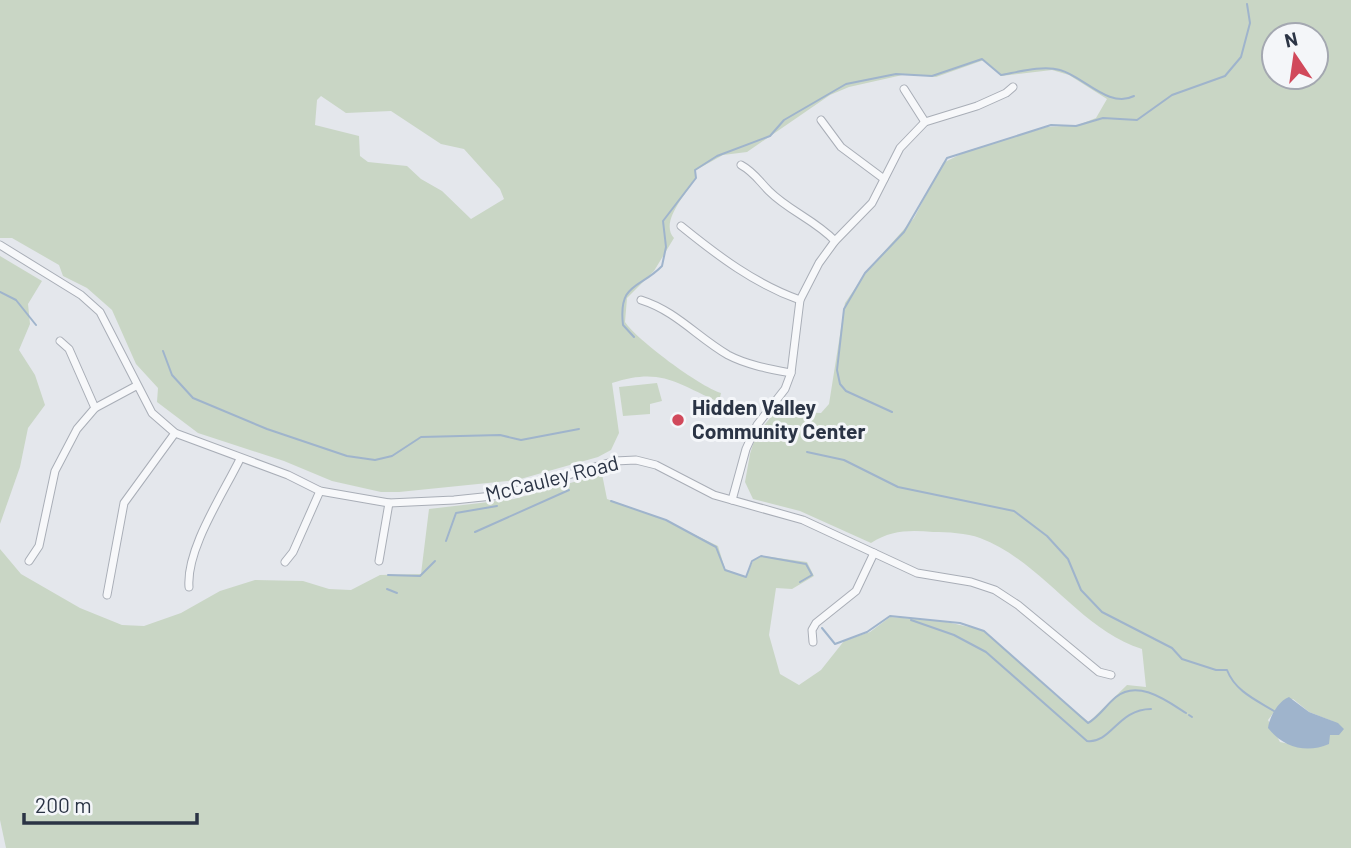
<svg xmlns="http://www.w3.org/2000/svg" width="1351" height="848" font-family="Barlow,sans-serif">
<rect width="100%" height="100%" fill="#e4e7ec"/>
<g fill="#c9d6c5" fill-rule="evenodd">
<path d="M0,0h1351v848h-1345l-6,-28v-271l21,25 59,34 42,17 22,1 37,-13 39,-22 35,-11 48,1 26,8 22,1 29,-15 41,-1 8,-65 85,-10 88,-25 5,25 55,20 56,27 7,23 21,8 8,-18 10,-3 43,6 7,14 -22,13 -16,-1 -7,47 11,39 19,11 22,-15 23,-29 26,-9 20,-15 52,4 41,9 73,66 33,26 38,-37 19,2 -4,-38c-63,-20 -99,-87 -162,-111 -13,-5 -33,-6 -47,-6 -23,-2 -42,-2 -62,11l-71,-32 -47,-12 -8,-17 5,-28 6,-19 20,-24 45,2 8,-9 16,-101 22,-32 47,-53 29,-55 24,-12 80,-24 31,-2 18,-7 11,-19 -38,-24 -17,-5 -51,6 -17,-16 -48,17 -29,-3 -58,13 -19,8 -83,57 -24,3 -27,15v8c-9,15 -37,44 -22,60l-20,33 -27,27 -2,24c12,18 74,64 96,71l-2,9c-43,-19 -58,-35 -107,-19l7,50 -8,17 -13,7 -81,23 -118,12h-18l-49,-11 -48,-20 -86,-28 -41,-31 1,-14 -22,-24 -24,-54 -25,-22 -24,-12 -4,-11 -47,-27h-12zM1274,35h42v42h-42zM321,96l25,17 45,-2 50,33 23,5 36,40 4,10 -33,20 -29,-28 -21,-12 -14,-13 -39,-4 -8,-6 -1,-20 -44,-11 2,-25zM1293,699l16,13 23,9 -3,17 -20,10 -29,-6 -12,-22 12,-16z"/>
<polygon points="0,256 42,281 28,304 30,324 19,350 35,375 45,405 28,428 20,467 0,524"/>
<polygon points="657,383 662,401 650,404 650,414 623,416 619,387"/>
</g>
<path fill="#9fb4cc" d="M1289,697l20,15 29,11 6,6 -5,6h-9l-1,9c-23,10 -46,3 -61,-16 1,-10 10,-27 21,-31z"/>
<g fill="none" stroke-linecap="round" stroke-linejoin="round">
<g stroke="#9fb4cc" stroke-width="2">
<polyline points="0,292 16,300 36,325"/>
<path d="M634,337l-11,-12c-5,-43 17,-36 39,-59l4,-19 -3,-26 33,-43 -1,-8 22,-14 53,-20 14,-16 62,-36 50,-10 36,2 50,-17 19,16c17,-3 42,-10 59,-5 23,6 49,39 74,26"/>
<polyline points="163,351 172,375 193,398 267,429 347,456 375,460 392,456 421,437 500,435 521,440 579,429"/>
<polyline points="892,412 846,391 840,384 837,370 844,309 865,273 904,232 947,158 1051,125 1076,126 1103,118 1137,120 1172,95 1225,76 1241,57 1250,23 1247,4"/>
<path d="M807,452l37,8 54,27 116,24 33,25 21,23 13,31 21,22 70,36 10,11 34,11h11c8,21 29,30 47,41"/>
<polyline points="611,501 666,520 716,547 725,570 746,577 752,561 761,556 806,564 812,575 800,582"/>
<polyline points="475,532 569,490"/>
<polyline points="446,541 456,513 497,506"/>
<polyline points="388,575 420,576 435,561"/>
<polyline points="387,589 397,593"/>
<path d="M911,620l43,15 32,17 101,89c24,3 31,-32 64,-32"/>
<path d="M822,628l13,16 32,-12 23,-16 70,7 24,8 104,92c11,-6 18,-18 28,-26 22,-18 51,4 70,16"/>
<polyline points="1189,715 1192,717"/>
</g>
<defs>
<g id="street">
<polyline points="904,89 925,122"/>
<polyline points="821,120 841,147 884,179"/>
<path d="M741,165c13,7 18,16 28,26 20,20 46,29 66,50"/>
<path d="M681,226c37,30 74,58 119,74"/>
<polyline points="0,245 81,295 100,312 152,413 175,433 288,475 320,491 389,503 454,500 502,495 615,461 636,460 656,465 714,495 803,520 917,573 971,582 995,590 1018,605 1099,672 1111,675"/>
<path d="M641,300c35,11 56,37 87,55 19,10 42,14 63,18"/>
<polyline points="60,341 69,349 95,408"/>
<polyline points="732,500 746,449 757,425 785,389 791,373 800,300 819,263 835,241 872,203 900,148 925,122 977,106 1006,93 1013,87"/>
<polyline points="29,561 39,546 55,471 77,429 95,408 136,386"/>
<polyline points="379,561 389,503"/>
<polyline points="285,562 293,552 320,491"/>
<path d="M189,587c-3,-38 34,-93 51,-128"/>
<polyline points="107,595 124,503 175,433"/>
<polyline points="813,642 812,630 816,623 856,591 874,553"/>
</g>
</defs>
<use href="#street" stroke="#a9aeb7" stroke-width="9"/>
<use href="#street" stroke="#f7f8fa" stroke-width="7"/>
</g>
<circle fill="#d1495b" stroke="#f4f6f9" stroke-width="2.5" cx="678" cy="420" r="7"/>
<g text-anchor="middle" stroke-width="6" stroke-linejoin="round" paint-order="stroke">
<g font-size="21" font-weight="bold" fill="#2b3445" stroke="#f4f6f9" text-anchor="start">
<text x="692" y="415">Hidden Valley<tspan x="692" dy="24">Community Center</tspan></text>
</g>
<g font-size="21" fill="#2b3445" stroke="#f4f6f9">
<text transform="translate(552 479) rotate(-14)" y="7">McCauley Road</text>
</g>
</g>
<g transform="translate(1295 56) rotate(347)"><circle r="33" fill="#f4f6f9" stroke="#a4a8b1" stroke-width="2"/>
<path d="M0-5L12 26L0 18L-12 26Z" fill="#d1495b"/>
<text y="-10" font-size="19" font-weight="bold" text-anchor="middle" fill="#2b3445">N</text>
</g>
<path d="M24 813v10h173v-10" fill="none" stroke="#2b3445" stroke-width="3.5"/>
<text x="35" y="813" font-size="21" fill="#2b3445" stroke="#f4f6f9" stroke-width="5" paint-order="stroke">200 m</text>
</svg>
